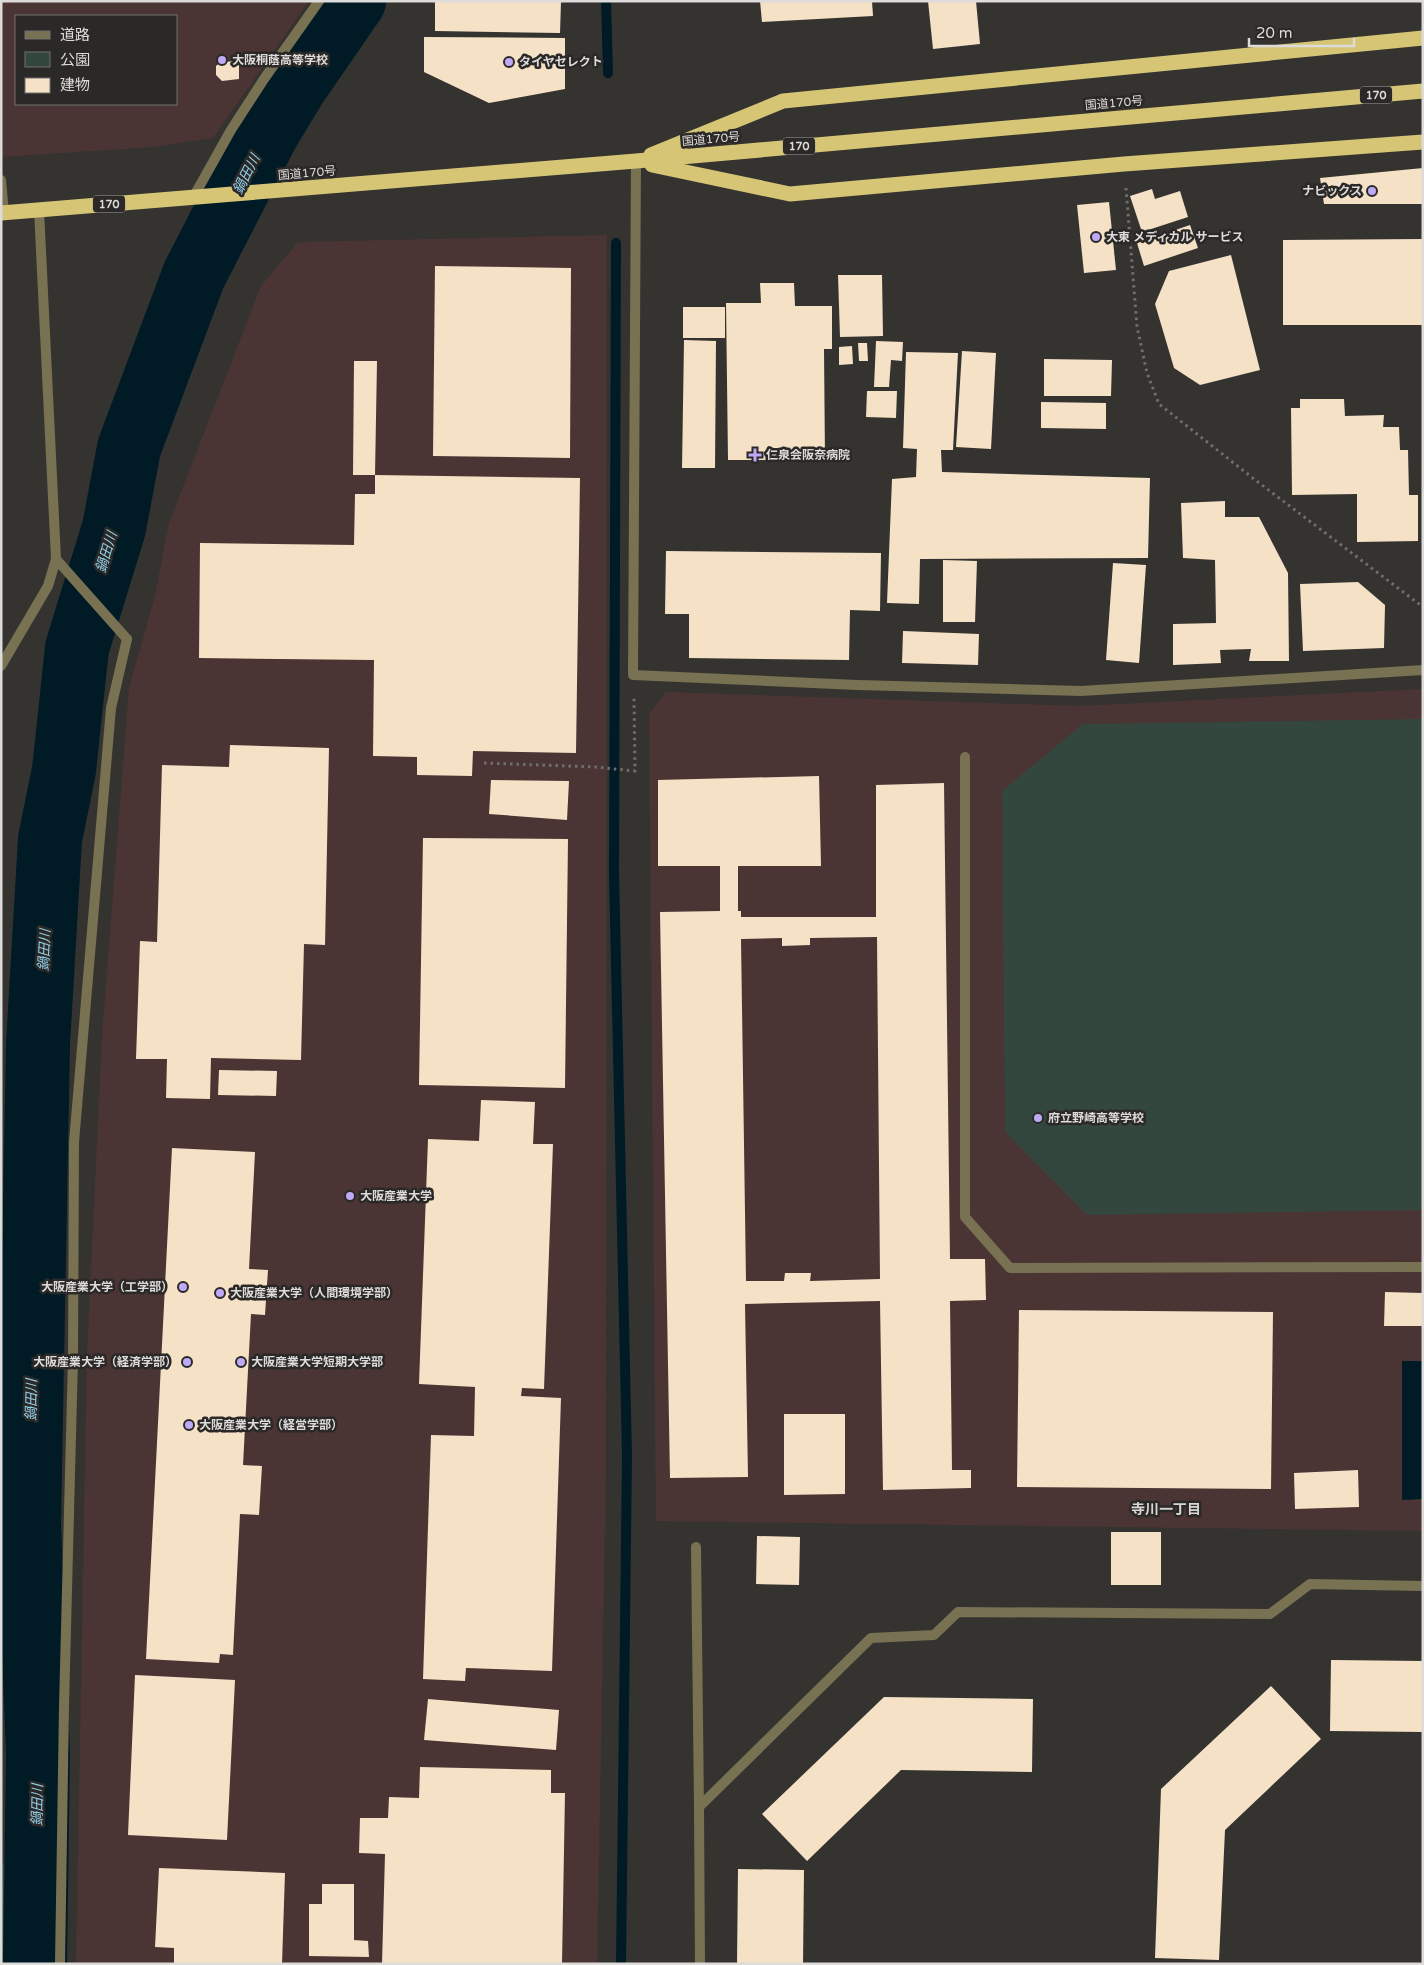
<svg xmlns="http://www.w3.org/2000/svg" width="1424" height="1965" font-family="'Varela Round','Noto Sans JP',sans-serif">
<rect width="100%" height="100%" fill="#353330"/>
<g fill="#4a3534" fill-rule="evenodd">
<path d="M1,1h308l-96,137 -60,9 -152,10zM16,16h160v88h-160z"/>
<polygon points="607,235 606,1473 597,1964 76,1964 87,1356 102,1036 129,688 155,596 169,523 261,286 298,242"/>
<polygon points="1423,689 1423,1531 656,1521 649,714 666,692 1080,706"/>
</g>
<g fill="#34473e">
<polygon points="1423,719 1423,1210 1087,1215 1005,1132 1002,791 1083,724"/>
<polygon points="1,1863 11,1864 11,1964 1,1964"/>
</g>
<polygon fill="#001b26" points="1402,1361 1423,1361 1423,1499 1402,1500"/>
<g fill="none" stroke-linecap="round" stroke-linejoin="round">
<g stroke="#001b26" stroke-width="10">
<polyline points="606,1 608,73"/>
<polyline points="616,243 614,873 627,1456 621,1964"/>
</g>
<polyline stroke="#001b26" stroke-width="64" points="35,1964 38,1753 29,1524 38,1044 50,839 64,770 77,648 114,528 129,448 194,275 267,133 296,85 354,1"/>
</g>
<g fill="#f5e1c5" fill-rule="evenodd">
<polygon points="435,1 561,1 560,33 435,31"/>
<polygon points="760,1 872,1 873,16 762,22"/>
<polygon points="928,1 976,1 980,44 933,49"/>
<polygon points="424,37 565,38 565,89 489,103 424,72"/>
<polygon points="239,61 239,79 222,81 216,75 216,66 221,62"/>
<polygon points="1423,168 1423,204 1324,204 1320,178"/>
<polygon points="1152,189 1155,199 1180,191 1188,217 1142,232 1130,196"/>
<polygon points="1109,202 1116,270 1084,273 1077,205"/>
<polygon points="1190,225 1198,248 1144,266 1137,243"/>
<polygon points="1423,239 1423,325 1283,325 1283,240"/>
<polygon points="1231,255 1260,370 1200,385 1174,368 1155,304 1169,271"/>
<polygon points="435,266 571,268 570,458 433,456"/>
<polygon points="838,275 882,275 883,336 840,337"/>
<polygon points="760,283 794,283 795,306 832,306 832,349 824,349 825,460 728,460 726,303 761,303"/>
<rect x="683" y="307" width="42" height="31"/>
<polygon points="684,340 716,341 715,468 682,468"/>
<polygon points="876,341 903,342 902,361 891,360 889,387 874,387"/>
<polygon points="858,343 867,343 868,361 859,361"/>
<polygon points="852,346 853,364 839,365 839,347"/>
<polygon points="962,351 996,353 991,449 956,447"/>
<polygon points="906,352 958,353 953,450 941,450 942,472 1150,478 1148,558 920,559 919,604 887,603 892,479 916,477 917,449 903,448"/>
<polygon points="1044,359 1112,360 1111,396 1044,396"/>
<polygon points="354,361 377,361 375,475 353,475"/>
<polygon points="867,391 897,391 896,418 866,417"/>
<polygon points="1300,399 1344,399 1345,416 1384,415 1383,427 1399,427 1400,450 1408,450 1409,495 1418,495 1418,541 1357,542 1357,494 1292,495 1291,408 1300,408"/>
<polygon points="1041,402 1106,403 1106,429 1041,428"/>
<polygon points="375,475 580,478 576,753 473,751 472,776 417,775 417,757 373,756 374,660 199,658 200,543 354,545 355,494 375,494"/>
<polygon points="1225,501 1225,517 1259,517 1288,573 1289,661 1249,661 1251,649 1220,650 1221,663 1173,665 1173,624 1216,623 1215,560 1183,558 1181,503"/>
<polygon points="666,551 881,553 880,611 850,610 849,660 689,658 689,614 665,614"/>
<polygon points="943,560 977,561 975,622 943,622"/>
<polygon points="1113,563 1146,565 1139,663 1106,660"/>
<polygon points="1358,582 1385,605 1384,648 1303,651 1300,584"/>
<polygon points="903,631 979,634 978,665 902,663"/>
<polygon points="230,745 329,748 325,945 304,944 301,1060 211,1058 210,1099 166,1098 167,1059 136,1059 140,941 157,942 162,765 229,767"/>
<path d="M819,776l2,90h-83v45h3v6h135v-132l68,-2 6,476h35l1,41 -36,1 2,169h19v18l-88,2 -3,-189 -135,3 3,173 -78,1 -10,-566 60,-1v-45h-62v-86zM877,937l3,342 -70,2 1,-8h-26l-1,8h-38l-5,-342 41,-1v8l28,-1v-7z"/>
<polygon points="491,780 569,781 567,820 489,814"/>
<polygon points="423,838 568,839 565,1088 419,1085"/>
<polygon points="219,1070 277,1071 276,1096 218,1095"/>
<polygon points="481,1100 535,1102 533,1144 553,1144 544,1389 522,1388 521,1396 561,1398 552,1671 466,1668 465,1681 423,1679 431,1435 474,1436 475,1387 419,1384 428,1139 479,1141"/>
<polygon points="172,1148 255,1152 249,1269 268,1270 265,1315 251,1314 243,1465 262,1466 259,1515 240,1514 233,1655 220,1654 219,1663 146,1659"/>
<polygon points="1385,1292 1423,1293 1423,1326 1384,1326"/>
<polygon points="1019,1310 1273,1312 1271,1489 1017,1487"/>
<polygon points="784,1414 845,1414 845,1494 784,1495"/>
<polygon points="1358,1470 1359,1507 1295,1509 1294,1473"/>
<rect x="1111" y="1532" width="50" height="53"/>
<polygon points="757,1536 800,1537 799,1585 756,1584"/>
<polygon points="1331,1660 1423,1661 1423,1732 1330,1731"/>
<polygon points="135,1675 235,1680 227,1840 128,1835"/>
<polygon points="1271,1686 1321,1739 1225,1830 1219,1960 1155,1958 1161,1789"/>
<polygon points="884,1697 1033,1699 1032,1772 901,1770 807,1861 762,1814"/>
<polygon points="428,1699 559,1710 556,1750 424,1740"/>
<polygon points="420,1767 551,1770 551,1793 565,1793 562,1964 382,1964 385,1854 359,1853 360,1818 388,1818 389,1797 419,1798"/>
<polygon points="159,1868 285,1873 282,1964 174,1964 174,1948 155,1947"/>
<polygon points="738,1869 804,1870 803,1964 737,1964"/>
<polygon points="322,1884 354,1884 354,1940 368,1941 369,1957 309,1956 309,1904 322,1904"/>
</g>
<g fill="none" stroke-linecap="round" stroke-linejoin="round">
<g stroke="#716f6d" stroke-width="3" stroke-dasharray="2.5 4" stroke-linecap="butt">
<polyline points="1126,188 1137,327 1147,373 1159,404 1254,479 1423,607"/>
<polyline points="484,763 595,767 635,771 634,698"/>
</g>
<g stroke="#787152" stroke-width="10">
<polyline points="56,559 127,639"/>
<polyline points="965,757 965,1217 1010,1268 1423,1267"/>
<polyline points="696,1547 699,1807"/>
<polyline points="700,1964 699,1807 871,1638 934,1635 958,1612 1270,1614 1310,1584 1423,1586"/>
</g>
<g stroke="#787152" stroke-width="10">
<polyline points="636,161 633,675 857,685 1081,691 1423,670"/>
<polyline points="1,180 4,213"/>
<polyline points="194,196 231,130 264,79 319,1"/>
<polyline points="1,666 48,586 56,559 39,210"/>
<polyline points="60,1964 64,1706 73,1358 74,1142 111,708 127,639"/>
</g>
<g stroke="#d6c575" stroke-width="15">
<polyline points="651,155 783,101 1423,38"/>
<polyline points="652,165 790,194 1124,164 1423,142"/>
<polyline points="1,213 636,161 1423,91"/>
</g>
</g>
<g fill="#bda9f5" stroke="#2b2927" stroke-width="2">
<circle cx="222" cy="60" r="5"/>
<circle cx="509" cy="62" r="5"/>
<circle cx="1372" cy="191" r="5"/>
<circle cx="1096" cy="237" r="5"/>
<path d="M752.5 447.5h5v5h5v5h-5v5h-5v-5h-5v-5h5z"/>
<circle cx="1038" cy="1118" r="5"/>
<circle cx="350" cy="1196" r="5"/>
<circle cx="183" cy="1287" r="5"/>
<circle cx="220" cy="1293" r="5"/>
<circle cx="187" cy="1362" r="5"/>
<circle cx="241" cy="1362" r="5"/>
<circle cx="189" cy="1425" r="5"/>
</g>
<g text-anchor="middle" stroke-width="5" stroke-linejoin="round" paint-order="stroke">
<g fill="#2b2927" stroke="#a8a6a4" stroke-width="1">
<rect x="1360" y="86.5" width="32" height="17" rx="4"/>
<rect x="783" y="137.5" width="32" height="17" rx="4"/>
<rect x="93" y="195.5" width="32" height="17" rx="4"/>
</g>
<g font-size="11" font-weight="bold" fill="#dddcda">
<text x="1376" y="99">170</text>
<text x="799" y="150">170</text>
<text x="109" y="208">170</text>
</g>
<g font-size="12" font-weight="bold" fill="#dddcda" stroke="#2b2927" text-anchor="start">
<text x="232" y="64">大阪桐蔭高等学校</text>
<text x="519" y="66">タイヤセレクト</text>
<text x="1362" y="195" text-anchor="end">ナビックス</text>
<text x="1106" y="241">大東 メディカル サービス</text>
<text x="766" y="459">仁泉会阪奈病院</text>
<text x="1048" y="1122">府立野崎高等学校</text>
<text x="360" y="1200">大阪産業大学</text>
<text x="173" y="1291" text-anchor="end">大阪産業大学（工学部）</text>
<text x="230" y="1297">大阪産業大学（人間環境学部）</text>
<text x="177" y="1366" text-anchor="end">大阪産業大学（経済学部）</text>
<text x="251" y="1366">大阪産業大学短期大学部</text>
<text x="199" y="1429">大阪産業大学（経営学部）</text>
</g>
<g font-size="12" fill="#dddcda" stroke="#2b2927">
<text transform="translate(1114 103) rotate(-5)" y="4">国道170号</text>
<text transform="translate(711 139) rotate(-5)" y="4">国道170号</text>
<text transform="translate(307 173) rotate(-5)" y="4">国道170号</text>
</g>
<g font-size="14" font-style="italic" fill="#91cee8" stroke="#2b2927">
<text transform="translate(246 174) rotate(-63)" y="5">鍋田川</text>
<text transform="translate(106 552) rotate(-73)" y="5">鍋田川</text>
<text transform="translate(44 950) rotate(-87)" y="5">鍋田川</text>
<text transform="translate(31 1400) rotate(-89)" y="5">鍋田川</text>
<text transform="translate(37 1805) rotate(-89)" y="5">鍋田川</text>
</g>
<g font-size="14" font-weight="bold" fill="#d8d6d2" stroke="#2b2927">
<text x="1166" y="1514">寺川一丁目</text>
</g>
</g>
<rect width="1424" height="1965" fill="none" stroke="#dddcda" stroke-width="5"/>
<rect x="15" y="15" width="162" height="90" fill="#2b2927" stroke="#72716f"/>
<rect x="25" y="31" width="25" height="8" fill="#787152" stroke="#72716f"/>
<text x="60" y="40" font-size="15" fill="#dddcda">道路</text>
<rect x="25" y="52" width="25" height="15" fill="#34473e" stroke="#72716f"/>
<text x="60" y="65" font-size="15" fill="#dddcda">公園</text>
<rect x="25" y="78" width="25" height="15" fill="#f5e1c5" stroke="#72716f"/>
<text x="60" y="90" font-size="15" fill="#dddcda">建物</text>
<path d="M1249 38v8h105v-8" fill="none" stroke="#dddcda" stroke-width="2.5"/>
<text x="1256" y="38" font-size="15" fill="#dddcda" stroke="#2b2927" stroke-width="4" paint-order="stroke">20 m</text>
</svg>
